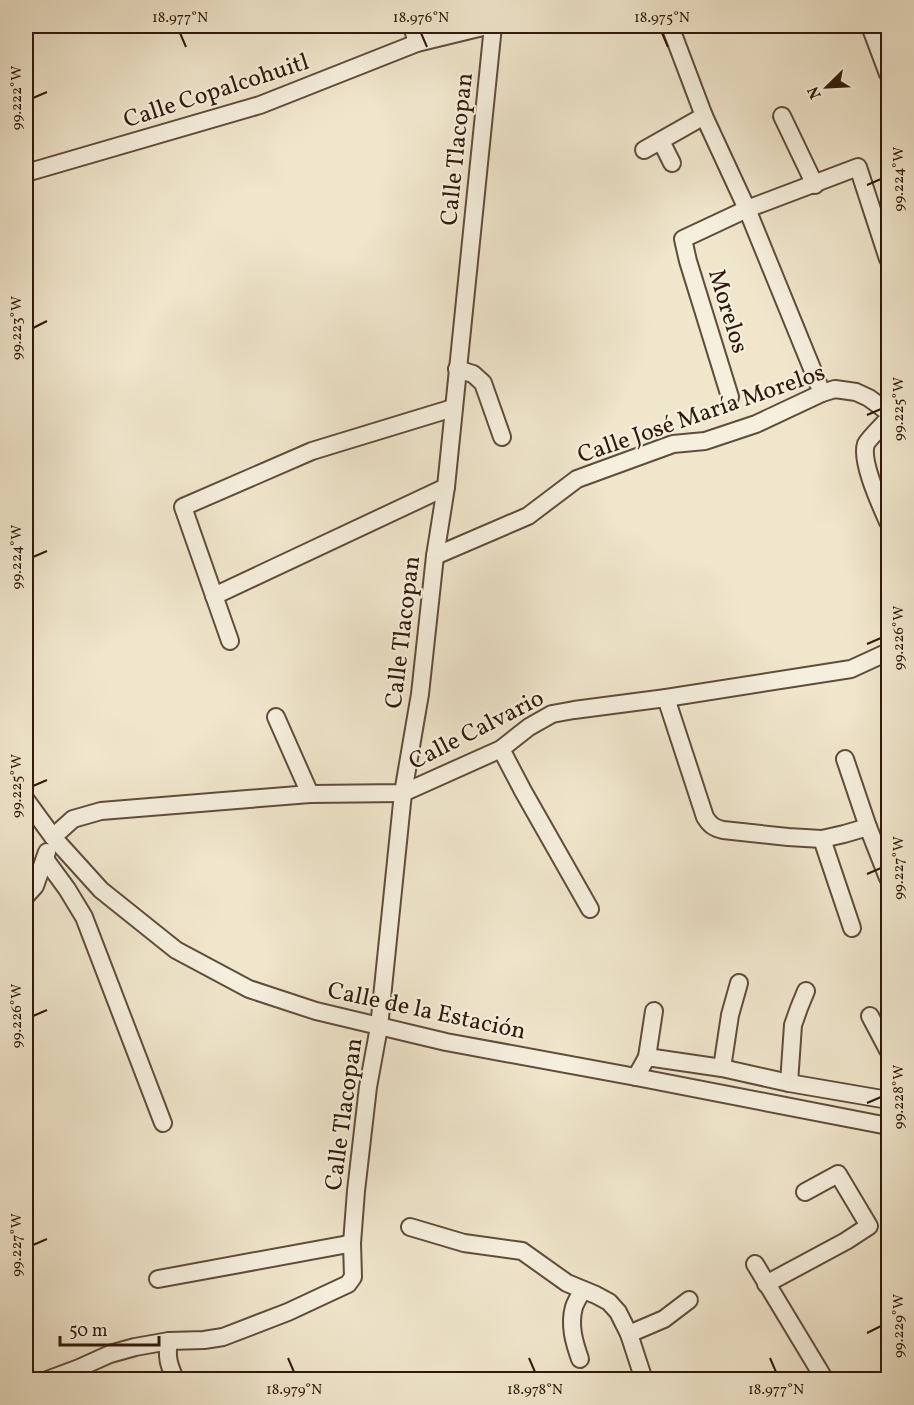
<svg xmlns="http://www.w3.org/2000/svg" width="914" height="1405" font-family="Vollkorn,serif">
<rect width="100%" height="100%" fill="#f0e6cc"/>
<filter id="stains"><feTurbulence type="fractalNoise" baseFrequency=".00333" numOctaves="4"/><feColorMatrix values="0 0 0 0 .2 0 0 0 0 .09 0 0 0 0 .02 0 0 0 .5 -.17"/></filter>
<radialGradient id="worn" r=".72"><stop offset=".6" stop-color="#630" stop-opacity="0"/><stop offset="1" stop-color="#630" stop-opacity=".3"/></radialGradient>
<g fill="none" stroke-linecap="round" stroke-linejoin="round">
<defs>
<g id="minor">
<polyline points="412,26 417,43"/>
<polyline points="670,26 704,116 747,209 822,393"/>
<polyline points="870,26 888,74"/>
<polyline points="782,116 815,185"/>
<polyline points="661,141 672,163"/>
<polyline points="644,150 704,116"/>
<polyline points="26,173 260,105 417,43 487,26"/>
<polyline points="457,369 473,374 483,383 502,437"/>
<polyline points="730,397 688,261 683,239 747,209 858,167 888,259"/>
<path d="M888,419c-4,5 -19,19 -22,25 -6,17 15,62 22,78"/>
<polyline points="435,556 528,516 577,479 673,444 705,441 756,424 822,393 835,389 856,392 869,398 888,412"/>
<polyline points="214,596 446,487"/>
<polyline points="230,641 183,507 312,451 453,408"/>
<path d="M666,698l39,119c5,8 9,11 18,13l65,7 34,2 22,-5 24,-7"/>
<polyline points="276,717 310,794"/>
<polyline points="501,749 523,791 590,909"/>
<polyline points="845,759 868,827 888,878"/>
<polyline points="26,800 53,837 101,890 176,950 249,989 316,1011 446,1042 636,1077 888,1126"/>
<polyline points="53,837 73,819 101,811 310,794 403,793 501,749 529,727 552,714 574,710 666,698 851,669 888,652"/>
<polyline points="822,839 852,928"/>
<polyline points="45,859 67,889 84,917 163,1123"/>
<polyline points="26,896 35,886 47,852"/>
<polyline points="870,1016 888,1050"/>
<polyline points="647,1057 654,1011"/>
<polyline points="722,1068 730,1015 739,983"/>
<polyline points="636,1077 647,1057 722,1068 789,1083 888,1100"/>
<polyline points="789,1083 793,1025 799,1008 806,991"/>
<polyline points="410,1227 464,1243 522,1251 567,1283 596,1295 609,1302 618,1312 629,1334 644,1380"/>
<polyline points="755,1264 825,1380"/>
<polyline points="158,1279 343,1245 352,1243"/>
<polyline points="766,1284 846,1241 869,1226 838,1174 805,1192"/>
<polyline points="629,1334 664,1319 689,1300"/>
<path d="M169,1341c-3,16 0,24 6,38l-4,1"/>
<path d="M580,1359c-6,-17 -11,-34 -6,-52 2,-6 6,-12 9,-17"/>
<polyline points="47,1380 79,1368 110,1354 135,1347 169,1341 204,1340 223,1337 288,1312 348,1284 353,1277 352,1243 356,1191 368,1087 379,1027 403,793 420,694 435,556 446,487 493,26"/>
</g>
</defs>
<use href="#minor" stroke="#614c3a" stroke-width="20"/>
<use href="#minor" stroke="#f5efde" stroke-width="16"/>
</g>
<path fill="none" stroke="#311909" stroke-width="2" d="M180,33l6,14M421,33l6,14M662,33l6,14M33,98l14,-6M867,185l14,-6M33,328l14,-7M867,415l14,-6M33,557l14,-6M867,644l14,-6M33,786l14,-6M867,874l14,-6M33,1016l14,-6M867,1103l14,-6M33,1245l14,-6M867,1333l14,-7M288,1358l6,14M529,1358l6,14M770,1358l6,14"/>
<g text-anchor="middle" stroke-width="4.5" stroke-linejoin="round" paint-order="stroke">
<g font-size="24" fill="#311909" stroke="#f5efde">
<text transform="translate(216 90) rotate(-18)" y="8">Calle Copalcohuitl</text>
<text transform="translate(456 149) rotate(-84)" y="8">Calle Tlacopan</text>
<text transform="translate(729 311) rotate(73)" y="8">Morelos</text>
<text transform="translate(701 413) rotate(-19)" y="8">Calle José María Morelos</text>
<text transform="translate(402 632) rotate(-83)" y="8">Calle Tlacopan</text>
<text transform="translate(476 729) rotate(-27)" y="8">Calle Calvario</text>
<text transform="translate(427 1010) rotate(12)" y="8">Calle de la Estación</text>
<text transform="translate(343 1114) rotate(-82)" y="8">Calle Tlacopan</text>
</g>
</g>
<rect width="914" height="1405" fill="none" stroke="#f0e6cc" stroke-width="66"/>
<g transform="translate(827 87) rotate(246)" stroke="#f5efde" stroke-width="4.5" paint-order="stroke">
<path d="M0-4.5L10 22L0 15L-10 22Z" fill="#311909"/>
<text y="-9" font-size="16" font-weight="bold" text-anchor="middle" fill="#311909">N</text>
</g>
<path d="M60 1336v9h99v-9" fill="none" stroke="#311909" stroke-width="3"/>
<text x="69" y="1336" font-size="18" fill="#311909" stroke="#f5efde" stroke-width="4.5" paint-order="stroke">50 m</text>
<rect x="33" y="33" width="848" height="1339" fill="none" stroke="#311909" stroke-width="2"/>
<g font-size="15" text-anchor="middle" fill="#311909">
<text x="180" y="22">18.977°N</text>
<text x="421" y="22">18.976°N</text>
<text x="662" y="22">18.975°N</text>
<text transform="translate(16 98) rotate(-90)" y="5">99.222°W</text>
<text transform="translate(898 179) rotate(-90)" y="5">99.224°W</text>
<text transform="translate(16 328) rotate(-90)" y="5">99.223°W</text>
<text transform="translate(898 409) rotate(-90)" y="5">99.225°W</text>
<text transform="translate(16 557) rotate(-90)" y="5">99.224°W</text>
<text transform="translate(898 638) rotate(-90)" y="5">99.226°W</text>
<text transform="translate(16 786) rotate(-90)" y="5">99.225°W</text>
<text transform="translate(898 868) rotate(-90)" y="5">99.227°W</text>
<text transform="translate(16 1016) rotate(-90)" y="5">99.226°W</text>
<text transform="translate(898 1097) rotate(-90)" y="5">99.228°W</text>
<text transform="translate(16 1245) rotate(-90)" y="5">99.227°W</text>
<text transform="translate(898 1326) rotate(-90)" y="5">99.229°W</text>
<text x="294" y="1394">18.979°N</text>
<text x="535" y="1394">18.978°N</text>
<text x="776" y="1394">18.977°N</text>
</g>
<rect width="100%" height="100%" filter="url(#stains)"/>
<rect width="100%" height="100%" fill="url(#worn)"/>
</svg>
